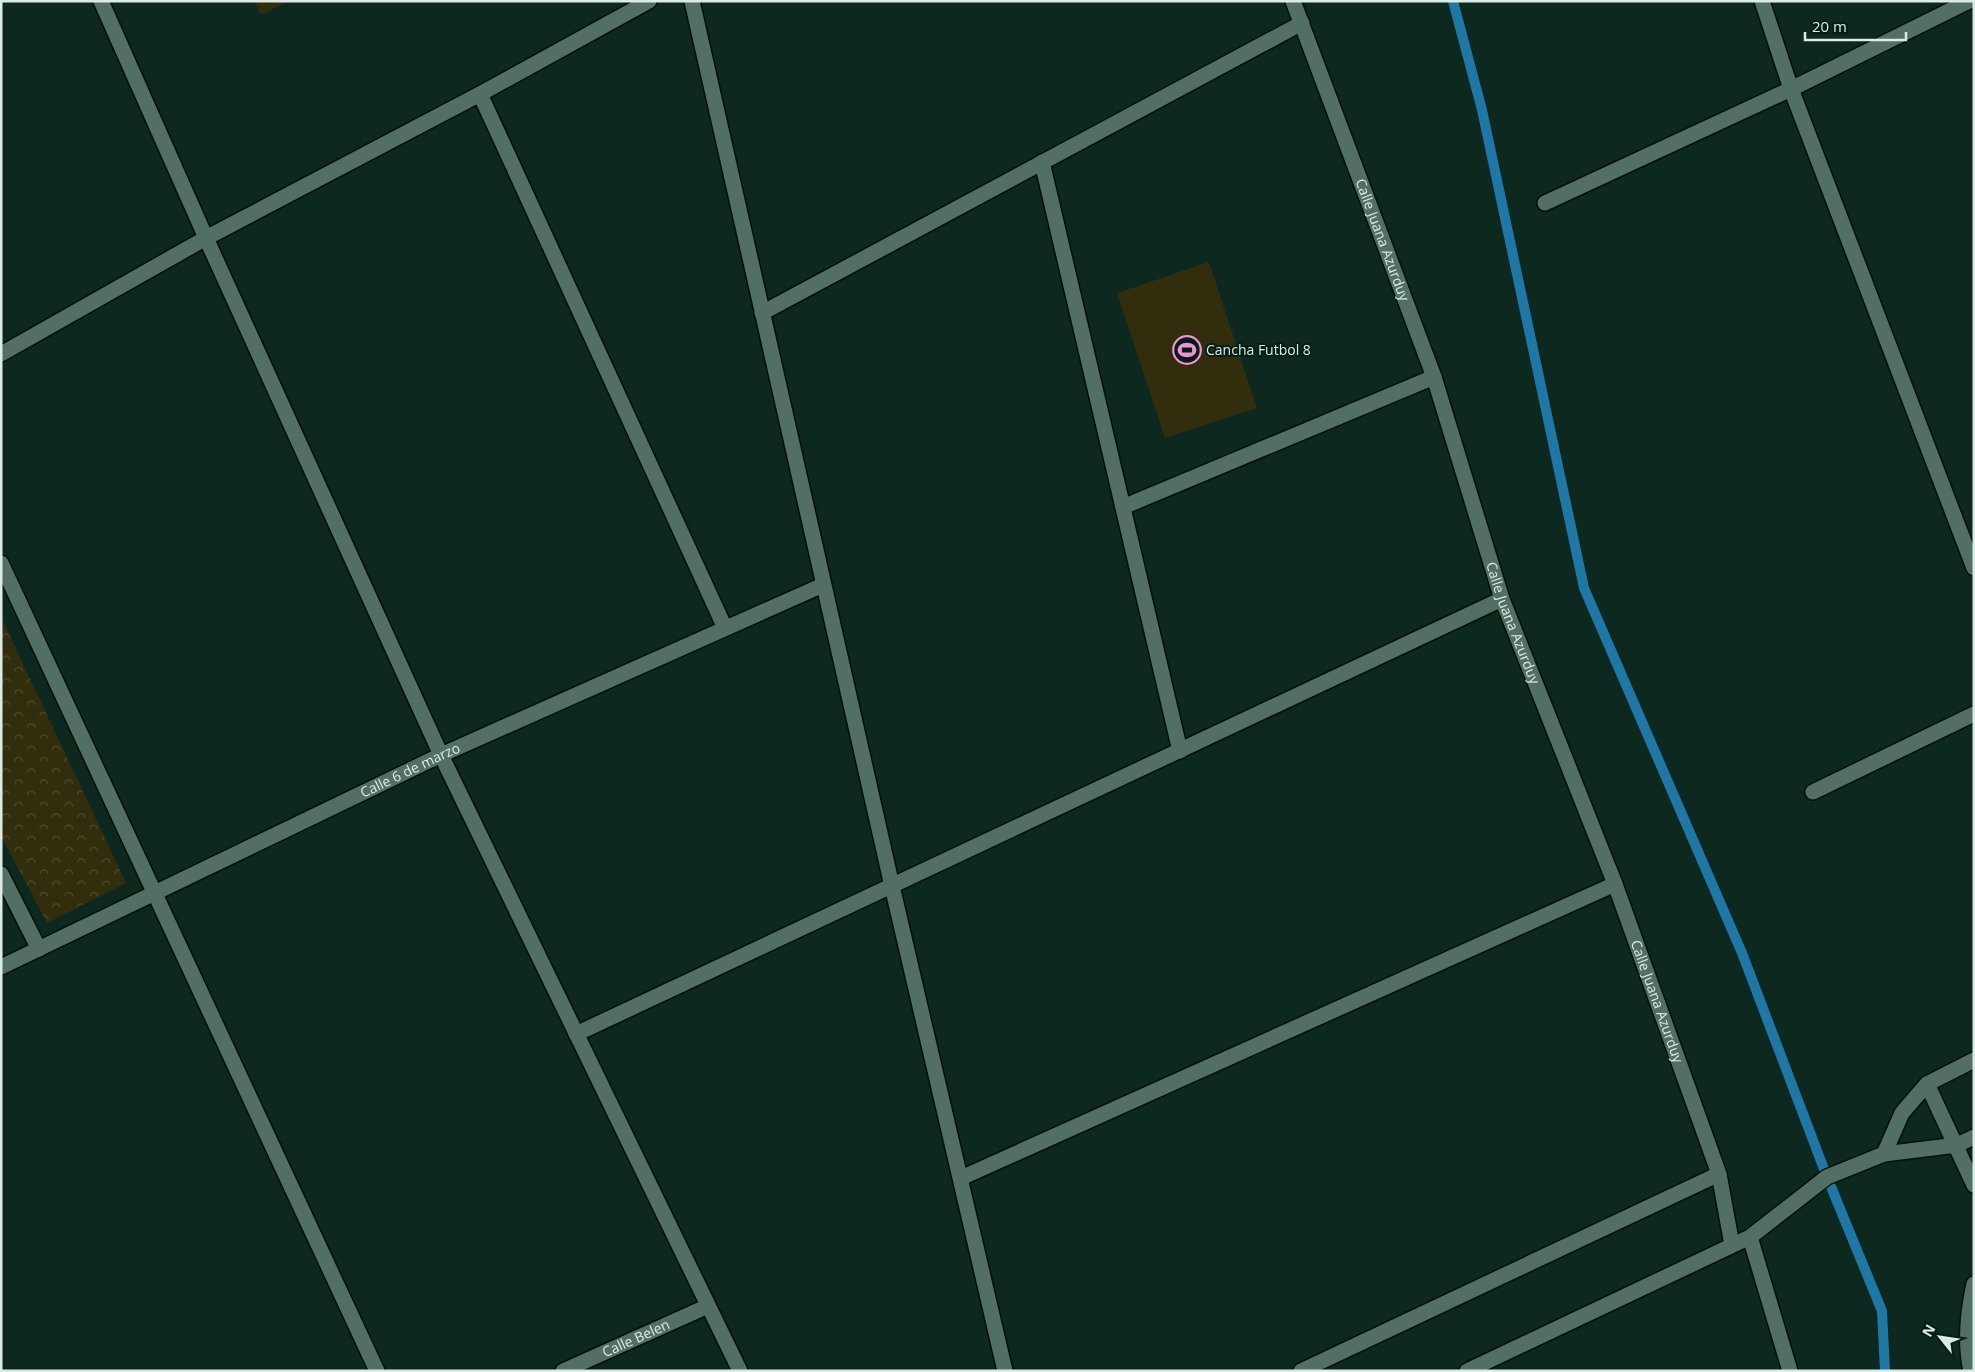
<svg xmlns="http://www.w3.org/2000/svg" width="1975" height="1372" font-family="'Open Sans',sans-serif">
<defs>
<pattern id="park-crowns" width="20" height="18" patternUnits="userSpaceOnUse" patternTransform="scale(1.25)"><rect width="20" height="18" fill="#312d0d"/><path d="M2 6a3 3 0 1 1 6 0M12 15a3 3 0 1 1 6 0" fill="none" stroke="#4e4c30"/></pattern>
</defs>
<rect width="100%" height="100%" fill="#0c281f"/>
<g fill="#312d0d">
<polygon points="254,1 289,1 261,15"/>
<polygon points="1209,262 1257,408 1165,438 1117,293"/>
</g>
<polygon fill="url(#park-crowns)" points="1,617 126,883 47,923 1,836"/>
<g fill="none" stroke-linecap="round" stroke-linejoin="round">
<polyline stroke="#1e77a5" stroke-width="10" points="1453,1 1482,110 1584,588 1742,953 1827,1177 1882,1311 1885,1371"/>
<defs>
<g id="minor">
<polyline points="101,1 206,238 441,755 740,1371"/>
<polyline points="692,1 892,886 1005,1371"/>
<path id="s1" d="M1293,1l141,376 68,222 113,285 104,290 13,71"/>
<polyline points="1762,1 1791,89 1974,568"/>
<polyline points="480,94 725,628"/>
<polyline points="1042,162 1180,751"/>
<polyline points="1545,203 1791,89 1969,1"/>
<polyline points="762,313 1302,23"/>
<polyline points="1,354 206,238 480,94 649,1"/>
<polyline points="1123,507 1434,377"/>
<polyline points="1,563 377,1371"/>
<polyline points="1813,792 1974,714"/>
<polyline points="1,874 39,949"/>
<path id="s2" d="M1,967l440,-212 382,-170"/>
<polyline points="576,1034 1502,599"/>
<polyline points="1927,1084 1974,1185"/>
<polyline points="1884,1154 1902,1113 1927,1084 1974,1060"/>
<polyline points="961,1178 1615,884"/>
<polyline points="1750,1237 1790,1371"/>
<path id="s3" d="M563,1371l145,-65"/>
<polyline points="1301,1371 1719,1174"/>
<polyline points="1467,1371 1750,1237 1827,1177 1884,1154 1957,1145 1974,1137"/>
<path d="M1971,1371c-6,-27 -3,-60 3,-87"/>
</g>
</defs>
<use href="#minor" stroke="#001009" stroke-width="18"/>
<use href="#minor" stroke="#526f64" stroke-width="15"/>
</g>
<defs>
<symbol id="stadium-ring" viewBox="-11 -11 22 22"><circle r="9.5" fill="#031e16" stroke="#f391d6" stroke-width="1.5"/><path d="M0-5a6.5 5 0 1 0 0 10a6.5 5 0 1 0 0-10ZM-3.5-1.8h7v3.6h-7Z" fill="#f391d6"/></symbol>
</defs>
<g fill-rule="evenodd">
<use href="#stadium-ring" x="1171" y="334" width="32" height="32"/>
</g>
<g text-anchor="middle" stroke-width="4" stroke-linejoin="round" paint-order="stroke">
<g font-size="14" fill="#dcece5" stroke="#031e16">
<text dy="5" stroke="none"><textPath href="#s1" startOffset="255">Calle Juana Azurduy</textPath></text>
<text dy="5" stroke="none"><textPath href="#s1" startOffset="660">Calle Juana Azurduy</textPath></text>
<text dy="5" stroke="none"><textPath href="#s2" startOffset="454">Calle 6 de marzo</textPath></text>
<text dy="5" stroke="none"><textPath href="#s1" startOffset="1065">Calle Juana Azurduy</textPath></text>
<text dy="5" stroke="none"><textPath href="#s3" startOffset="80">Calle Belen</textPath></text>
</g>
<g font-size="14" fill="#dcece5" stroke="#031e16" text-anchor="start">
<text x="1206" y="355">Cancha Futbol 8</text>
</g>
</g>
<rect width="1975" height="1372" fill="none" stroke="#dcece5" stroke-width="5"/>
<g transform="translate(1940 1337) rotate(300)" stroke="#031e16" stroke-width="4" paint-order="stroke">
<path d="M0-4L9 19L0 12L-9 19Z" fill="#dcece5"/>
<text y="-8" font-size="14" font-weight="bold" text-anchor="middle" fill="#dcece5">N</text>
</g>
<path d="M1805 32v8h101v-8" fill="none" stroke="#dcece5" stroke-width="2.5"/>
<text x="1812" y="32" font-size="15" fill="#dcece5" stroke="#031e16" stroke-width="4" paint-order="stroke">20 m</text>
</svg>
